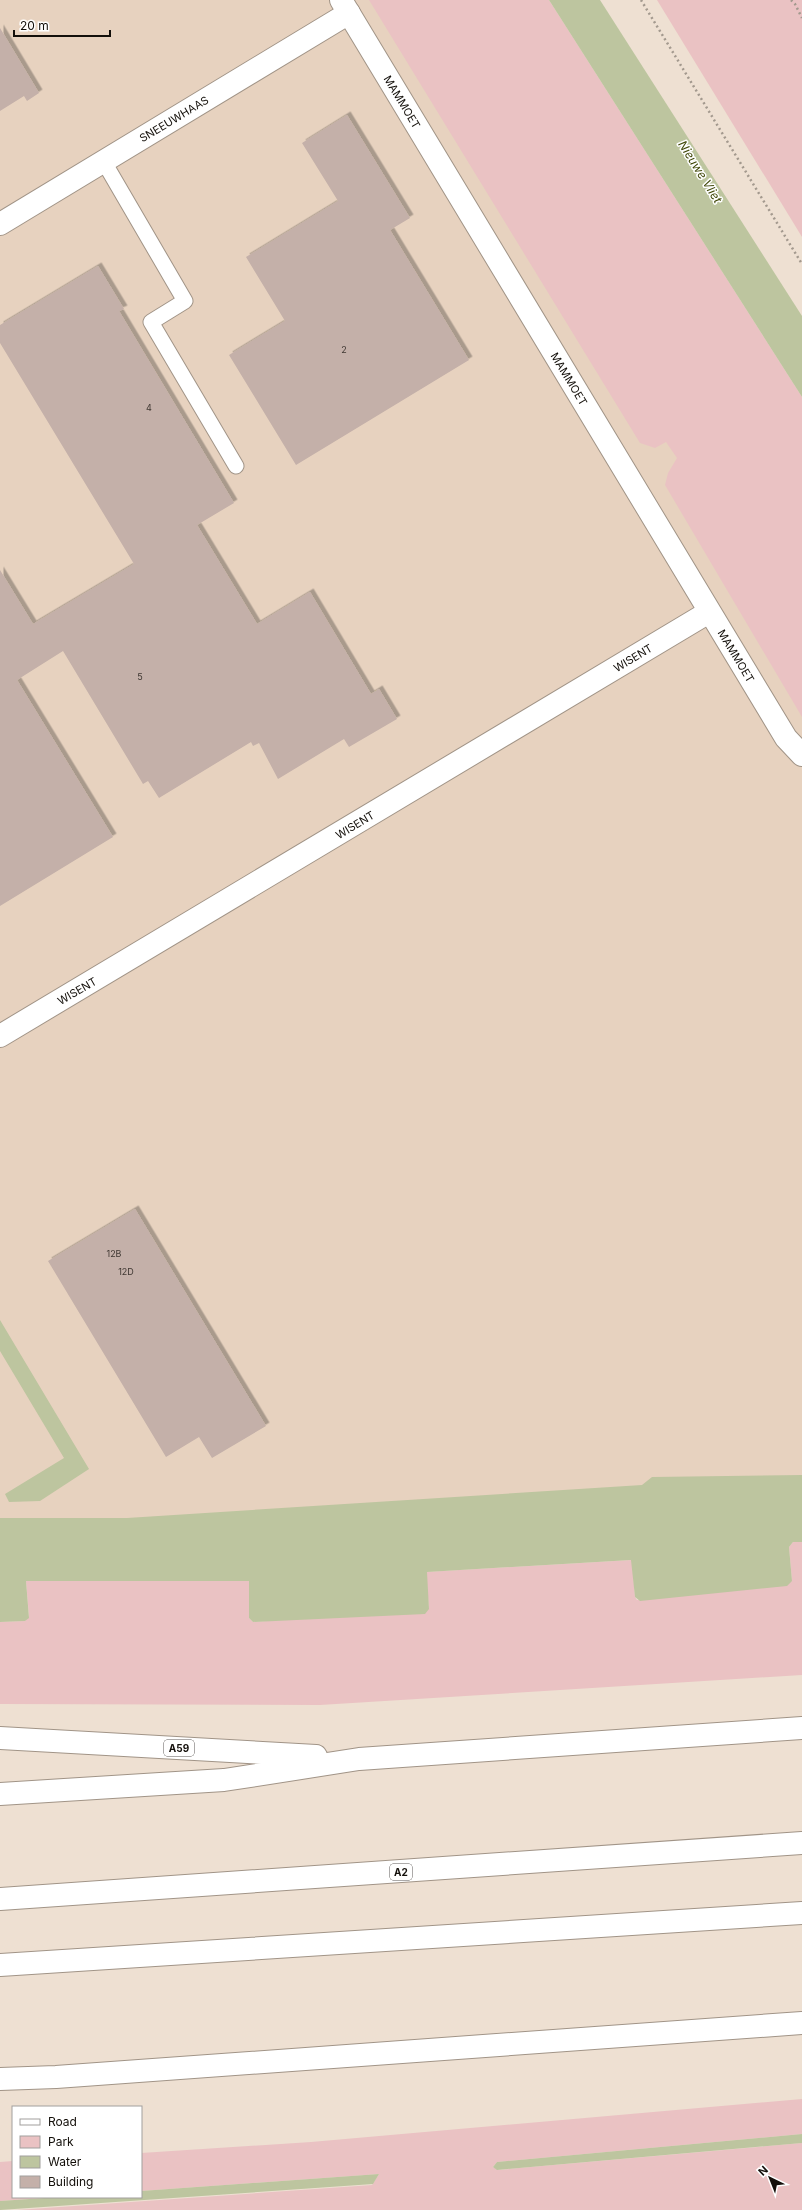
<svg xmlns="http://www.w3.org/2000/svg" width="802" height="2210" font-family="Inter,sans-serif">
<defs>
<filter id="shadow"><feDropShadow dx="3.5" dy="-3.5" stdDeviation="0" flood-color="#0004"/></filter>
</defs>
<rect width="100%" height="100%" fill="#eee0d2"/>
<polygon fill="#e7d2bf" points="0,0 456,0 802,556 802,1517 0,1547"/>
<g fill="#eac2c3">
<polygon points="369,0 549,0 802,397 802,717 665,485 668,473 677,458 666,442 655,448 640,443"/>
<polygon points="657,0 802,0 802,237"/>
<polygon points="793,1542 802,1542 802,1675 320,1705 0,1704 0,1622 25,1621 29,1616 26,1581 249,1581 249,1618 253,1622 429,1609 426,1572 632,1560 635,1597 637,1600 792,1581 789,1547"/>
<polygon points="802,2099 802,2134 497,2162 493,2167 498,2170 802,2143 802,2210 17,2210 372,2185 379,2174 141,2191 141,2153 311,2142"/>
<polygon points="13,2161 13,2197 59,2197 0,2201 0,2162"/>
</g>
<g fill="#bdc59f">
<polygon points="549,0 600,0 802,316 802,397"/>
<polygon points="0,1320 89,1469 40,1501 9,1502 5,1494 64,1458 0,1351"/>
<polygon points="802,1475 802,1542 793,1542 789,1547 792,1581 787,1586 640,1601 635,1597 631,1560 427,1572 429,1609 425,1614 253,1622 249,1618 249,1581 26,1581 29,1618 25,1621 0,1622 0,1518 127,1518 642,1485 652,1477"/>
<polygon points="802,2134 802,2143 497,2170 493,2167 497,2162"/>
<polygon points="379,2174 373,2184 0,2210 0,2201 59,2197 141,2197 141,2191"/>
</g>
<g fill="#c4b0a9" filter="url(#shadow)">
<polygon points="0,28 39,93 27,101 24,96 0,111"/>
<polygon points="347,115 410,218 390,230 469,360 296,465 229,355 285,321 246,257 338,201 302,143"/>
<polygon points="98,266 124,309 119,311 234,503 197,525 257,624 310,592 371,694 379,689 397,719 349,747 344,739 278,779 259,743 253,746 251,742 159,798 148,781 143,784 63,651 17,680 113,837 0,906 0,570 33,624 134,564 0,343 0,325"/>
<polygon points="135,1209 266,1426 212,1458 199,1437 166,1457 48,1261"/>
</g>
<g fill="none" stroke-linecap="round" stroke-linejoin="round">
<defs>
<polyline id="lane" points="104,162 185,301 151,322 236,466"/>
<g id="street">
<polyline points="341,0 786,738 802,755"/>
<polyline points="0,224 349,13"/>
<polyline points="0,1036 709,612"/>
</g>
<g id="highway">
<polyline points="0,1738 316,1756"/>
<polyline points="0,1794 224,1780 359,1759 802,1728"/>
<polyline points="0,1899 802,1843"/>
<polyline points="0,1965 802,1913"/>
<polyline points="0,2079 56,2077 802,2023"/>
</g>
</defs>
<use href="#lane" stroke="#a19487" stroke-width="17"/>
<use href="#street" stroke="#a19487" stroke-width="24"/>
<use href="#highway" stroke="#a19487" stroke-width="24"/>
<g stroke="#a3998e" stroke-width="2.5" stroke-dasharray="2 3" stroke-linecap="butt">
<polyline points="641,0 802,264"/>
<polyline points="791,0 795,4 802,18"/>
</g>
<use href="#lane" stroke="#fff" stroke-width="15"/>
<use href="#street" stroke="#fff" stroke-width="22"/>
<use href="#highway" stroke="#fff" stroke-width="22"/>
</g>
<g text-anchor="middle" stroke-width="3" stroke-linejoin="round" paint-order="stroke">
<g font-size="9" fill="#3f3732">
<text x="344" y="353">2</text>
<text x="149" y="411">4</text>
<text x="140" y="680">5</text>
<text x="114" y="1257">12B</text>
<text x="126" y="1275">12D</text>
</g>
<g fill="#fff" stroke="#5a5754" stroke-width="1">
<rect x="164" y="1740" width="30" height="16" rx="3"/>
<rect x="390" y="1864" width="22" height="16" rx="3"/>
</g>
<g font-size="10" font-weight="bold" fill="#130f0a">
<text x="179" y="1752">A59</text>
<text x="401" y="1876">A2</text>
</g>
<g font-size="11" fill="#130f0a" stroke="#fff">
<text transform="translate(402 102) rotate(59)" y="4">MAMMOET</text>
<text transform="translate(174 119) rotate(-31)" y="4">SNEEUWHAAS</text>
<text transform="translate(569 379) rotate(59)" y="4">MAMMOET</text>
<text transform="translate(736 656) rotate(59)" y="4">MAMMOET</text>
<text transform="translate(633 658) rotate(-31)" y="4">WISENT</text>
<text transform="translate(355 825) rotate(-31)" y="4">WISENT</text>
<text transform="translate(77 991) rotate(-30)" y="4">WISENT</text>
</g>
<g font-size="12" font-style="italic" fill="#404809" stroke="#fff">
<text transform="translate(700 172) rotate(58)" y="4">Nieuwe Vliet</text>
</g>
</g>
<rect x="12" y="2106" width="130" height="92" fill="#ffffff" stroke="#a19f9d"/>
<rect x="20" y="2119" width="20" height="6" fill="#ffffff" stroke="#a19f9d"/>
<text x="48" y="2126" font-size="12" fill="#130f0a">Road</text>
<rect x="20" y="2136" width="20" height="12" fill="#eac2c3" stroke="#a19f9d"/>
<text x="48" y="2146" font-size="12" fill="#130f0a">Park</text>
<rect x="20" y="2156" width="20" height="12" fill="#bdc59f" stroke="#a19f9d"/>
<text x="48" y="2166" font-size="12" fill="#130f0a">Water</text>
<rect x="20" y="2176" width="20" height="12" fill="#c4b0a9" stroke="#a19f9d"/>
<text x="48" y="2186" font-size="12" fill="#130f0a">Building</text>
<g transform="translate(770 2178) rotate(317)" stroke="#ffffff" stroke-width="3" paint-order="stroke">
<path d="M0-3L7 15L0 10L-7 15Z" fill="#130f0a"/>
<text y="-6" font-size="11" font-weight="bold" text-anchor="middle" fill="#130f0a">N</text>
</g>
<path d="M14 30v6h96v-6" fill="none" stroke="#130f0a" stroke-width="2"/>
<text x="20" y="30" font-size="12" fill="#130f0a" stroke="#ffffff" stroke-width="3" paint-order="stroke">20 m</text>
</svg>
